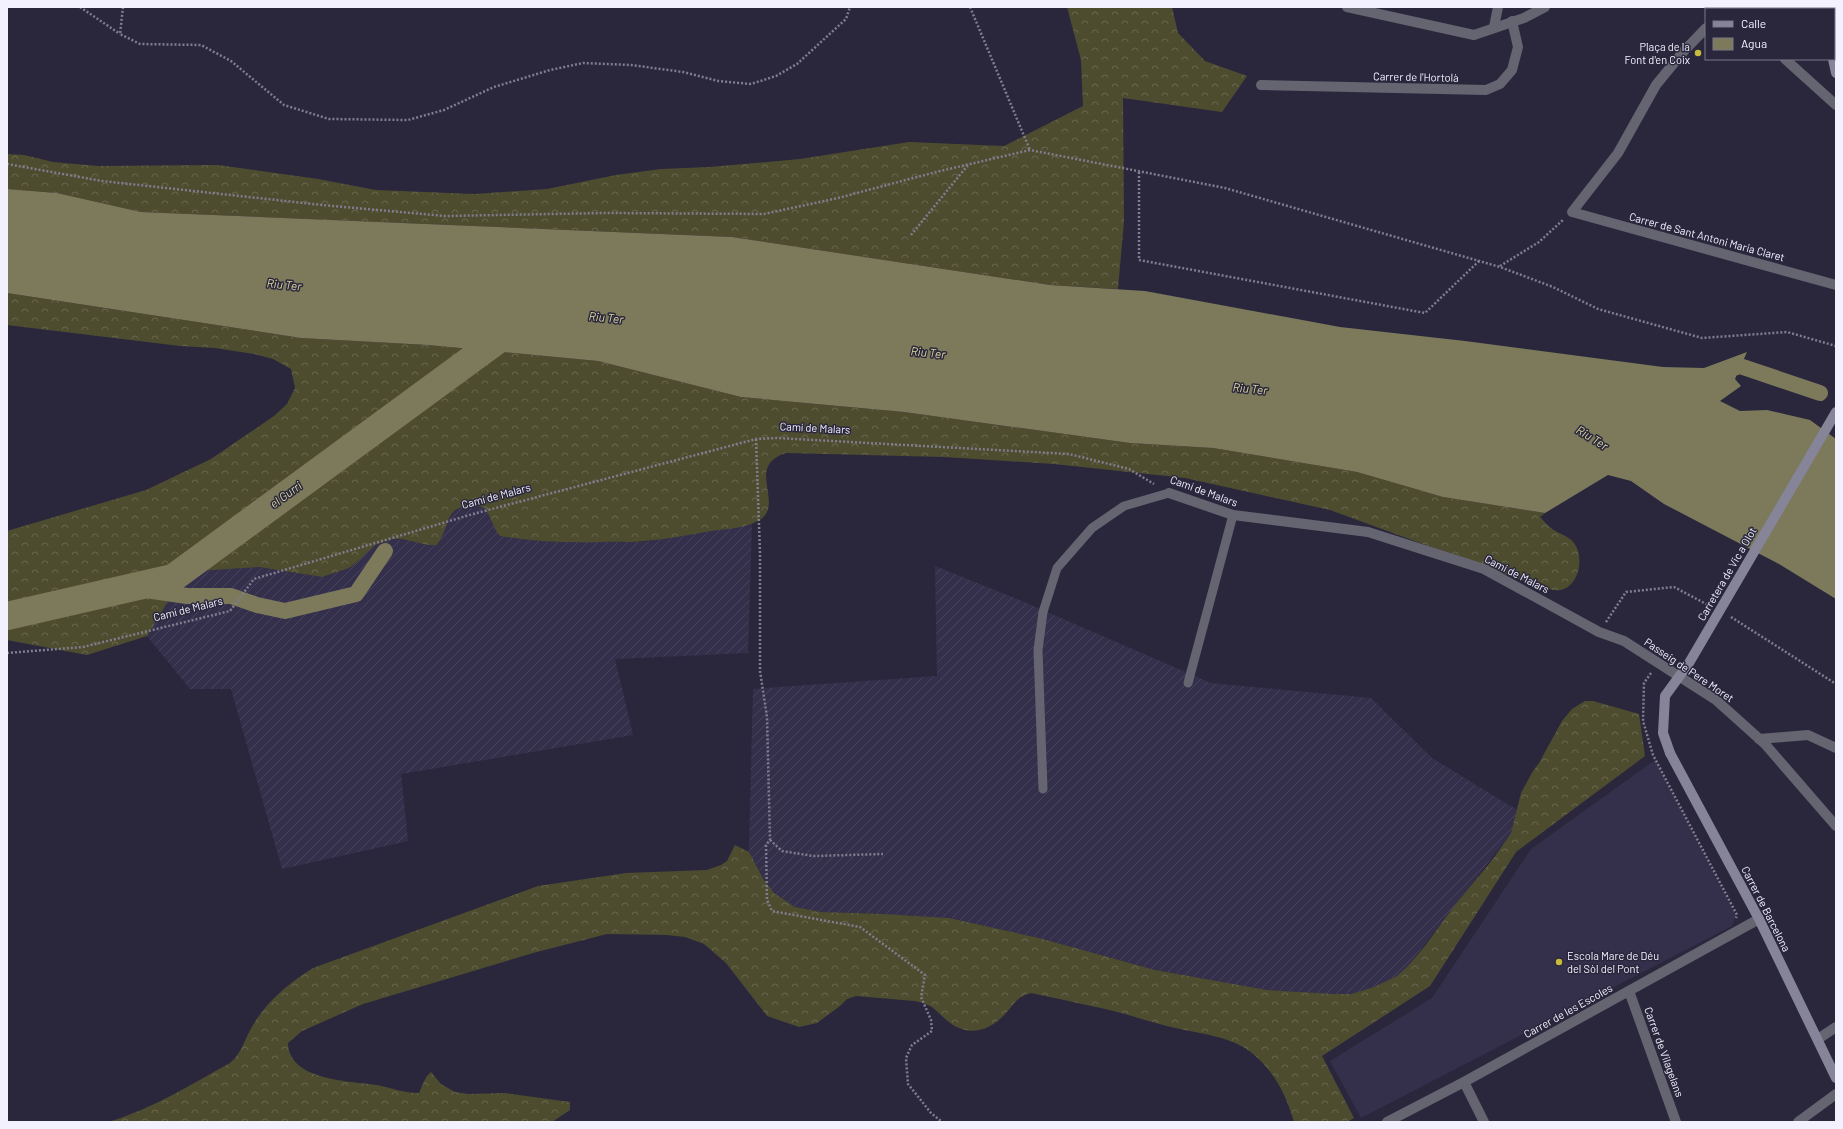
<svg xmlns="http://www.w3.org/2000/svg" width="1843" height="1129" font-family="Barlow,sans-serif">
<defs>
<pattern id="industrial-furrows" width="10" height="10" patternUnits="userSpaceOnUse"><rect width="10" height="10" fill="#34304c"/><path d="M-1 1l2-2M0 10L10 0M9 11l2-2" fill="none" stroke="#48445e"/></pattern>
<pattern id="forest-crowns" width="20" height="18" patternUnits="userSpaceOnUse"><rect width="20" height="18" fill="#4e4c2f"/><path d="M2 6a3 3 0 1 1 6 0M12 15a3 3 0 1 1 6 0" fill="none" stroke="#68664e"/></pattern>
</defs>
<rect width="100%" height="100%" fill="#2a273d"/>
<polygon fill="#34304c" points="1655,760 1736,916 1732,926 1361,1118 1330,1061 1432,998 1531,849"/>
<g fill="url(#industrial-furrows)">
<polygon points="465,507 483,507 490,513 492,521 508,537 552,542 643,542 742,526 752,522 748,653 615,659 633,735 401,774 408,841 282,869 231,689 190,689 147,636 168,601 196,571 259,567 322,577 349,568 356,563 375,545 393,539 410,540 428,545 443,530 450,515 457,509"/>
<polygon points="935,566 1017,599 1211,683 1371,698 1432,758 1517,810 1511,833 1408,966 1397,976 1374,987 1351,994 1335,994 1267,990 1155,970 1039,938 949,918 884,914 821,912 795,907 781,898 769,888 749,852 753,689 937,676"/>
</g>
<g fill="url(#forest-crowns)">
<polygon points="1067,7 1172,7 1178,33 1205,61 1247,76 1222,112 1123,98 1124,221 1118,289 1050,285 732,237 141,212 57,193 7,189 7,154 24,155 53,162 98,166 218,165 318,179 376,190 474,194 547,189 616,175 661,169 710,167 800,159 909,142 1004,146 1083,106 1081,60"/>
<path d="M7,293l294,45 127,7 170,16 143,36 163,15 226,31 83,5 144,24 86,25 102,16 -5,4c4,4 7,8 11,11 7,6 17,7 23,15 10,13 6,39 -10,46 -8,4 -21,-2 -29,-4l-205,-75 -145,-32 -131,-14 -110,-7 -158,-4c-41,13 -2,49 -25,66 -13,9 -35,10 -50,12 -22,4 -44,8 -66,10 -14,2 -28,0 -42,1 -35,1 -69,0 -103,-6 -8,-9 -8,-20 -17,-29 -41,-4 -29,12 -46,38h-9l-26,-6h-9l-18,6 -19,18 -7,5 -27,9 -63,-10 -63,4 -28,30 -21,35 -60,19 -80,-15v-109l139,-41 65,-31 63,-43 13,-12 8,-16 -4,-19 -18,-10 -19,-5 -39,-6 -35,-2 -173,-21z"/>
<path d="M1585,701h8l46,13 6,42 -129,96 -86,134 -108,70 32,62 -7,4h-53c-8,-27 -19,-50 -42,-69 -21,-17 -51,-19 -77,-25 -17,-4 -33,-9 -50,-14 -30,-8 -63,-14 -94,-21 -17,4 -18,15 -30,25 -10,10 -26,16 -39,11 -13,-4 -20,-14 -30,-22 -5,-3 -11,-5 -17,-6l-59,-5 -9,3 -7,7 -23,17 -18,4 -32,-11 -41,-53 -22,-19 -19,-7 -18,-2 -60,-1 -74,19 -170,51 -61,27 -14,12c1,38 62,38 89,42 14,3 27,8 42,8 4,-8 5,-15 12,-21l10,12 14,8 14,2 35,-1 66,9v8l-18,12h-444c44,-13 82,-37 122,-59 12,-10 15,-25 23,-38 14,-24 37,-43 60,-57l225,-82 88,-13 81,-3 14,-5 6,-4 8,-16 14,7 15,28 10,13 21,14 26,5 63,2 65,4 90,20 116,32 112,20 68,4h16l23,-7 23,-11 11,-10 17,-20 29,-40 39,-47 18,-26 10,-40 12,-22 6,-8 23,-42 10,-12z"/>
</g>
<polygon fill="#7c7a5b" points="7,189 57,193 141,212 732,237 1050,285 1145,291 1340,327 1465,341 1663,367 1704,368 1747,352 1735,379 1741,386 1720,401 1740,411 1767,410 1810,420 1836,439 1836,599 1779,564 1664,504 1631,481 1608,475 1545,513 1443,497 1357,472 1213,448 1130,443 904,412 741,397 598,361 428,345 301,338 7,293"/>
<g fill="none" stroke-linecap="round" stroke-linejoin="round">
<g stroke="#7c7a5b" stroke-width="16">
<polyline points="1719,373 1740,366 1820,393"/>
<polyline points="132,588 187,596 231,596 257,605 285,611 356,594 385,551"/>
</g>
<polyline stroke="#7c7a5b" stroke-width="28" points="7,616 173,578 514,328"/>
<g stroke="#807d8f" stroke-width="2.5" stroke-dasharray="2 2" stroke-linecap="butt">
<polyline points="80,7 120,34"/>
<polyline points="123,7 120,34 140,44 201,45 231,61 284,105 329,119 408,120 444,110 494,87 550,70 583,63 631,65 683,72 718,81 751,84 776,76 797,64 846,19 850,7"/>
<polyline points="970,7 1030,150"/>
<polyline points="7,164 102,181 322,205 445,216 606,213 764,214 838,198 936,172 1030,150 1225,188 1500,267 1553,287 1598,309 1702,338 1787,332 1836,346"/>
<polyline points="1139,172 1139,260 1425,313 1479,261"/>
<polyline points="911,235 968,165"/>
<polyline points="1500,266 1539,242 1564,219"/>
<polyline points="756,439 760,553 760,671 767,717 770,840 766,845 767,900 772,911 860,927 925,975 921,997 931,1020 932,1031 912,1045 906,1058 908,1084 931,1113 942,1122"/>
<polyline points="1731,617 1836,684"/>
<polyline points="1606,622 1626,592 1674,587 1708,605"/>
<polyline points="7,653 83,647 230,611 254,579 473,514 756,439 777,438 1069,454 1129,469 1154,484"/>
<polyline points="1651,673 1644,683 1643,721 1653,755 1737,915 1736,918"/>
<polyline points="770,840 782,851 813,856 883,854"/>
</g>
<g stroke="#656471" stroke-width="9">
<polyline points="1188,683 1233,515"/>
<polyline points="1043,789 1038,650 1043,612 1057,568 1092,528 1124,506 1169,493"/>
</g>
<g stroke="#656471" stroke-width="10">
<polyline points="1347,7 1474,35 1524,18 1545,7"/>
<polyline points="1727,7 1729,9"/>
<polyline points="1494,27 1498,7"/>
<polyline points="1706,28 1683,52 1656,85 1618,153 1572,212 1836,285"/>
<polyline points="1785,59 1836,105"/>
<polyline points="1261,85 1486,90 1500,84 1512,70 1518,47 1512,21"/>
<polyline points="1169,493 1233,515 1368,532 1484,569 1599,632 1624,641 1716,700 1765,744 1836,826"/>
<polyline points="1759,739 1808,735 1836,748"/>
<polyline points="1629,991 1676,1122"/>
<polyline points="1818,1039 1836,1027"/>
<polyline points="1464,1082 1484,1122"/>
<polyline points="1387,1122 1464,1082 1759,919"/>
<polyline points="1798,1122 1836,1094"/>
</g>
<g stroke="#858498" stroke-width="10">
<polyline points="1834,30 1836,15"/>
<polyline points="1833,59 1836,73"/>
<polyline points="1670,753 1759,919 1836,1078"/>
</g>
<polyline stroke="#858498" stroke-width="10" points="1670,753 1663,733 1665,696 1689,663 1836,412"/>
</g>
<g fill="#c7bb3c" stroke="#2a273d" stroke-width="1.5">
<circle cx="1698" cy="53" r="4"/>
<circle cx="1559" cy="962" r="4"/>
</g>
<g text-anchor="middle" stroke-width="3" stroke-linejoin="round" paint-order="stroke">
<g font-size="11" fill="#f2f1fd" stroke="#2a273d" text-anchor="end">
<text x="1690" y="51">Plaça de la<tspan x="1690" dy="13">Font d'en Coix</tspan></text>
<text x="1567" y="960" text-anchor="start">Escola Mare de Déu<tspan x="1567" dy="13">del Sòl del Pont</tspan></text>
</g>
<g font-size="11" fill="#f2f1fd" stroke="#2a273d">
<text transform="translate(1416 77) rotate(1)" y="4">Carrer de l'Hortolà</text>
<text transform="translate(1707 237) rotate(15)" y="4">Carrer de Sant Antoni Maria Claret</text>
<text transform="translate(815 428) rotate(3)" y="4">Camí de Malars</text>
<text transform="translate(1204 491) rotate(20)" y="4">Camí de Malars</text>
<text transform="translate(496 496) rotate(-15)" y="4">Camí de Malars</text>
<text transform="translate(1517 574) rotate(27)" y="4">Camí de Malars</text>
<text transform="translate(1727 574) rotate(-60)" y="4">Carretera de Vic a Olot</text>
<text transform="translate(188 609) rotate(-14)" y="4">Camí de Malars</text>
<text transform="translate(1689 670) rotate(34)" y="4">Passeig de Pere Moret</text>
<text transform="translate(1766 909) rotate(63)" y="4">Carrer de Barcelona</text>
<text transform="translate(1568 1011) rotate(-29)" y="4">Carrer de les Escoles</text>
<text transform="translate(1664 1052) rotate(70)" y="4">Carrer de Vilagelans</text>
</g>
<g font-size="12" font-style="italic" fill="#dcd89f" stroke="#2a273d">
<text transform="translate(284 285) rotate(6)" y="4">Riu Ter</text>
<text transform="translate(606 318) rotate(6)" y="4">Riu Ter</text>
<text transform="translate(928 353) rotate(6)" y="4">Riu Ter</text>
<text transform="translate(1250 389) rotate(6)" y="4">Riu Ter</text>
<text transform="translate(1592 438) rotate(32)" y="4">Riu Ter</text>
<text transform="translate(286 495) rotate(-36)" y="4">el Gurri</text>
</g>
</g>
<rect width="1843" height="1129" fill="none" stroke="#f2f1fd" stroke-width="16"/>
<rect x="1705" y="8" width="130" height="52" fill="#2a273d" stroke="#7a788a"/>
<rect x="1713" y="21" width="20" height="6" fill="#858498" stroke="#7a788a"/>
<text x="1741" y="28" font-size="12" fill="#f2f1fd">Calle</text>
<rect x="1713" y="38" width="20" height="12" fill="#7c7a5b" stroke="#7a788a"/>
<text x="1741" y="48" font-size="12" fill="#f2f1fd">Agua</text>
</svg>
